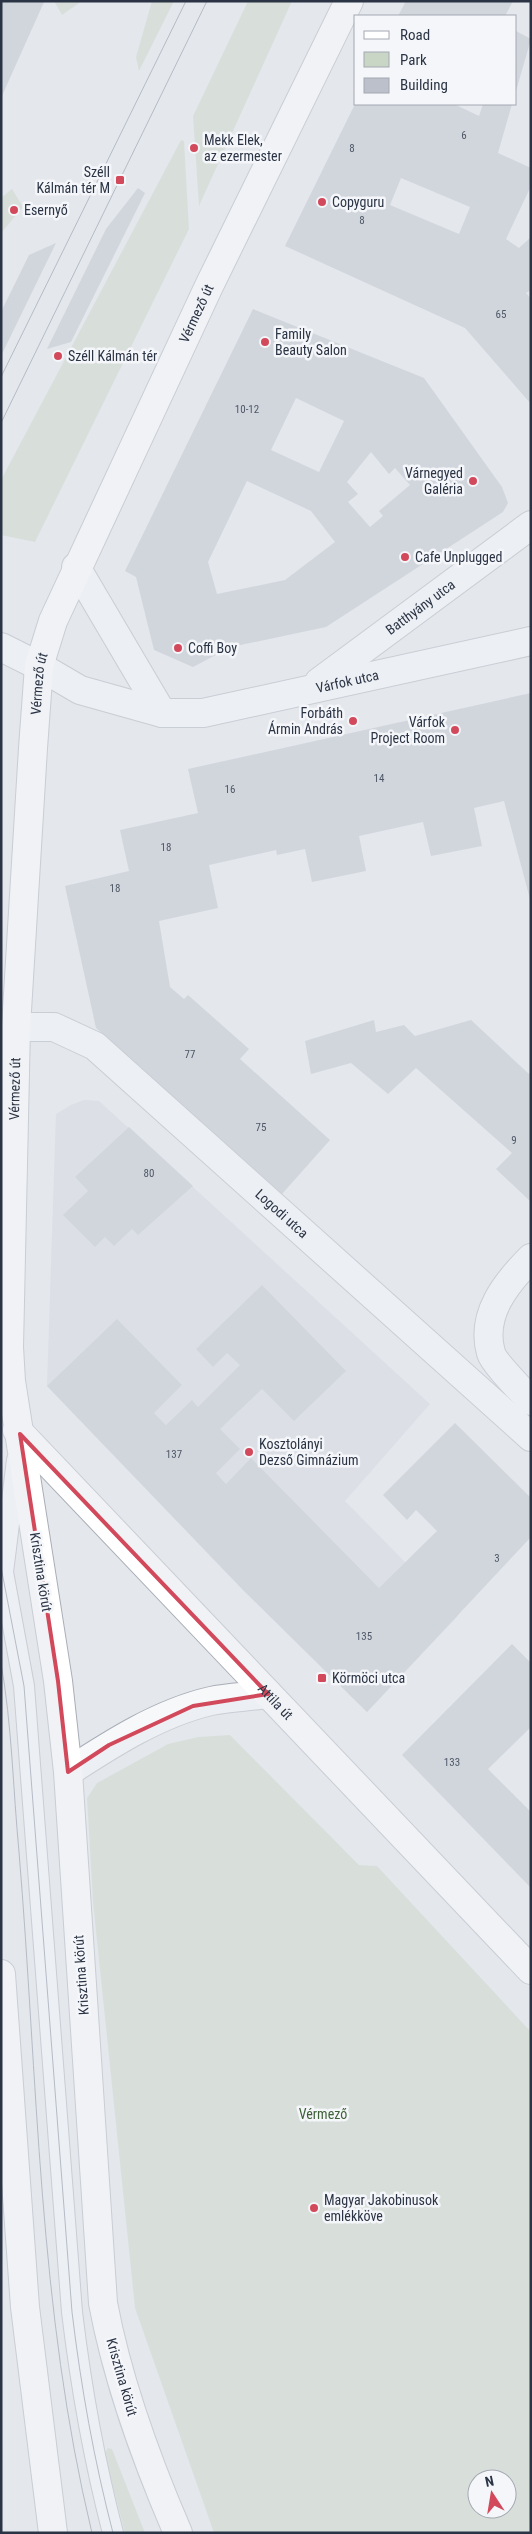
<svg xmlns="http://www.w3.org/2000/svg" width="532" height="2534" font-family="'Roboto Condensed',sans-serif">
<rect width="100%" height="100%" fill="#e4e7ec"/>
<polygon fill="#d2d6de" points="84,1100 99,1101 430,1404 345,1501 458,1616 367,1712 244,1591 47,1386 56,1114 71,1105"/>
<g fill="#c9d6c5" fill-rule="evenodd">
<polygon points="54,1 82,1 62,15"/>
<polygon points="152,1 174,1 139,71 136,57"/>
<polygon points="248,1 292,1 199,206 193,116"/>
<polygon points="181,140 184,141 189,229 35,542 1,535 1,480"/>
<polygon points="12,189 23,207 1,233 1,198"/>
<path d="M230,1735l129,130 18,1 154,166v501h-317l-79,-225 -42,-406 -6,-104 10,-15 71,-39 30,-7zM477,2479h30v30h-30z"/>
<polygon points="108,2448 112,2449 145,2533 125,2533 104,2454"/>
</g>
<g fill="#bbc0ca" fill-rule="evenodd">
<polygon points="1,1 44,2 1,98"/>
<polygon points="406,1 513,1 505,16 398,16"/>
<polygon points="516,31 531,39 516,91"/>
<path d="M355,104h99l25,12 4,-12h29l-14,49 33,15v18l-25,53 13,9 12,-11v53l-5,3 5,6v105l-66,-76 -180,-82zM401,178l69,29 -11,27 -69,-29z"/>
<polygon points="138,188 145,193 71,342 47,349 106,229"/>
<polygon points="56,243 1,356 1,312 29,255"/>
<path d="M253,309l171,69 78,109 6,16 -5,9 -177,115 -95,20 -38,20 -39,-17 -18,-73 -11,-6zM296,398l48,23 -25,51 -48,-22zM371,452l18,22 6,-6 15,17 -31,26 4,5 -13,11 -22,-25 10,-8 -11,-12zM247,481l64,30 24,31 -50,38 -68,14 -9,-32z"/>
<polygon points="531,693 531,903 504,801 474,808 482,846 431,856 423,822 359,836 366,871 312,882 305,849 277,855 276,850 209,865 218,908 159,921 170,987 184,999 188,995 249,1049 240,1059 330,1140 282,1194 96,1028 65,886 129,871 120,830 198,813 188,769"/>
<polygon points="374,1020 376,1032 404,1025 415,1036 471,1020 529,1074 531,1071 531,1202 496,1169 512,1153 416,1068 388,1094 351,1063 311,1074 305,1041"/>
<polygon points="129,1127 193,1186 138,1235 132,1229 114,1246 105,1237 95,1247 63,1215 88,1191 75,1177"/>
<polygon points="262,1285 346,1371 294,1421 262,1389 220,1429 240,1449 216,1473 226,1484 251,1458 379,1588 437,1531 416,1510 407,1520 383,1495 455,1423 531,1498 531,1537 367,1712 244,1591 47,1386 117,1319 182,1385 154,1413 166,1425 192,1400 198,1407 240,1365 227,1353 213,1367 196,1349"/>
<polygon points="512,1644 531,1663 531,1727 488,1769 531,1812 531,1888 402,1755"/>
</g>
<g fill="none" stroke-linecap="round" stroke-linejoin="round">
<defs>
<path id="service" d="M17,1460l-14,112 21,114 48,626c9,75 22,148 41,221"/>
<g id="minor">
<polyline points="76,567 162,713"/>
<path id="s1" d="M1,647l38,19 41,24 82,23h41l328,-72"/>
<path id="s2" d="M319,682l212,-157"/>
<path id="s3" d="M16,1027h38l41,19 436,391"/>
<path d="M531,1258c-25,25 -51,57 -40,95 3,10 32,39 40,48"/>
<path d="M68,1772c43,-28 91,-59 143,-71 18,-4 38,-4 57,-7"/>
</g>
<g id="secondary">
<path id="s4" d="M17,1430l514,540"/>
<polyline points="1,1974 25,2307 53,2533"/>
<path id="s5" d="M178,2533c-32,-74 -60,-150 -75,-230l-35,-531 -10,-91 -47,-300 -2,-34 7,-320 17,-279 6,-82 14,-45 156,-335 140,-285"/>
</g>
</defs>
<use href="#service" stroke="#a9aeb7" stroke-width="22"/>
<use href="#minor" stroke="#a9aeb7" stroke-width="30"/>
<use href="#secondary" stroke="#a9aeb7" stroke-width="30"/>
<use href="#service" stroke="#f7f8fa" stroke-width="20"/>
<use href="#minor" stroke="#f7f8fa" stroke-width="28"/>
<use href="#secondary" stroke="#fff" stroke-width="28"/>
<g stroke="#7d8696" stroke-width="1">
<polyline points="1,377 186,1"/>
<polyline points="1,423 207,1"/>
<path d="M1,1567l23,119 48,626c9,75 22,148 41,221"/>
<path d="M1,1663c11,62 12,126 18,189 19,227 19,458 73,681"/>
</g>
</g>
<path d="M0 0H532V2534H0ZM20,1434l248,260 -75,12 -84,39 -41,27 -10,-91z" fill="#e4e7ec" fill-opacity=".55" fill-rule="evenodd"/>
<path fill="none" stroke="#d1495b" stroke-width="4" stroke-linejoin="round" d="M20,1434l248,260 -75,12 -84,39 -41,27 -10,-91z"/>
<g fill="#d1495b" stroke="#f4f6f9" stroke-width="2">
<circle cx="194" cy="148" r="5"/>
<rect x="115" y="175" width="10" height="10" rx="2.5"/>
<circle cx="322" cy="202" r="5"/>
<circle cx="14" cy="210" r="5"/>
<circle cx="265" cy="342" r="5"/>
<circle cx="58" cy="356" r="5"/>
<circle cx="473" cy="481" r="5"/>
<circle cx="405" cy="557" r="5"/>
<circle cx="178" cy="648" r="5"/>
<circle cx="353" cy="721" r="5"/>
<circle cx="455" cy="730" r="5"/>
<circle cx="249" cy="1452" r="5"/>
<rect x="317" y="1673" width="10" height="10" rx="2.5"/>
<circle cx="314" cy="2208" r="5"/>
</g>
<g text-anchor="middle" stroke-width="5" stroke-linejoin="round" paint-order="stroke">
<g font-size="11" fill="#4f5766">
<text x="464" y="139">6</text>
<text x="352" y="152">8</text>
<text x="362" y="224">8</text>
<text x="501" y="318">65</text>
<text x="247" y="413">10-12</text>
<text x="379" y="782">14</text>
<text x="230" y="793">16</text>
<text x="166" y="851">18</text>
<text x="115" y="892">18</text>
<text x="190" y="1058">77</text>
<text x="261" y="1131">75</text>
<text x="514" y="1144">9</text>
<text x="149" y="1177">80</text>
<text x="174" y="1458">137</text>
<text x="497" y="1562">3</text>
<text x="364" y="1640">135</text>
<text x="452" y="1766">133</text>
</g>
<g font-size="14" fill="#2b3445" stroke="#f4f6f9" text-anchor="start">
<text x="204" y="145">Mekk Elek,<tspan x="204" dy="16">az ezermester</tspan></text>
<text x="110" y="177" text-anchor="end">Széll<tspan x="110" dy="16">Kálmán tér M</tspan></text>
<text x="332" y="207">Copyguru</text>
<text x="24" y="215">Esernyő</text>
<text x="275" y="339">Family<tspan x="275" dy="16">Beauty Salon</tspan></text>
<text x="68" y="361">Széll Kálmán tér</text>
<text x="463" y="478" text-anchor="end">Várnegyed<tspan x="463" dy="16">Galéria</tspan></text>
<text x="415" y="562">Cafe Unplugged</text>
<text x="188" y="653">Coffi Boy</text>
<text x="343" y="718" text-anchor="end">Forbáth<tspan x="343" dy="16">Ármin András</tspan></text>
<text x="445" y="727" text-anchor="end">Várfok<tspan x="445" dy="16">Project Room</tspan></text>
<text x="259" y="1449">Kosztolányi<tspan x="259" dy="16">Dezső Gimnázium</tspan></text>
<text x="332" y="1683">Körmöci utca</text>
<text x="324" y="2205">Magyar Jakobinusok<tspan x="324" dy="16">emlékköve</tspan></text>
</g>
<g font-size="14" fill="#2b3445" stroke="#f4f6f9">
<text dy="5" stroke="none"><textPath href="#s5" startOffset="2272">Vérmező út</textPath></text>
<text dy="5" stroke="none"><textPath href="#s2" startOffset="126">Batthyány utca</textPath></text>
<text dy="5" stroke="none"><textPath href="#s1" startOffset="364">Várfok utca</textPath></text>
<text dy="5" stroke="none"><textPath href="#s5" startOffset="1868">Vérmező út</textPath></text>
<text dy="5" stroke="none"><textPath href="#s5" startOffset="1462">Vérmező út</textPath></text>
<text dy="5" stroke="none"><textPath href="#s3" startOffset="334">Logodi utca</textPath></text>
<text transform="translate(41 1572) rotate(81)" y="5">Krisztina körút</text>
<text dy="5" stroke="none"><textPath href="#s4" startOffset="375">Attila út</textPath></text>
<text transform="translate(81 1975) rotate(-94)" y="5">Krisztina körút</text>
<text transform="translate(122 2377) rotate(74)" y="5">Krisztina körút</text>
</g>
<g font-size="14" fill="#3f6138" stroke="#f4f6f9">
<text x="323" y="2119">Vérmező</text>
</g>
</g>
<rect width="532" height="2534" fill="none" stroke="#2b3445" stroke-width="5"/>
<rect x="354" y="15" width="162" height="90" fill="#f4f6f9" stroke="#a4a8b1"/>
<rect x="364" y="31" width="25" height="8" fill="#ffffff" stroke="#a4a8b1"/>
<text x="400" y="40" font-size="15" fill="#2b3445">Road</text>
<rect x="364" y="52" width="25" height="15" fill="#c9d6c5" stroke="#a4a8b1"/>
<text x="400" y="65" font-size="15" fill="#2b3445">Park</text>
<rect x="364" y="78" width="25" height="15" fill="#bbc0ca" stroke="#a4a8b1"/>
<text x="400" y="90" font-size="15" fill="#2b3445">Building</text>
<g transform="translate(492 2494) rotate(348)"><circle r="24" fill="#f4f6f9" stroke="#a4a8b1"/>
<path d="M0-4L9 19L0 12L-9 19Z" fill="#d1495b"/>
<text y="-8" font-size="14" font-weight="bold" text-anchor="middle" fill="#2b3445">N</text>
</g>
</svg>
